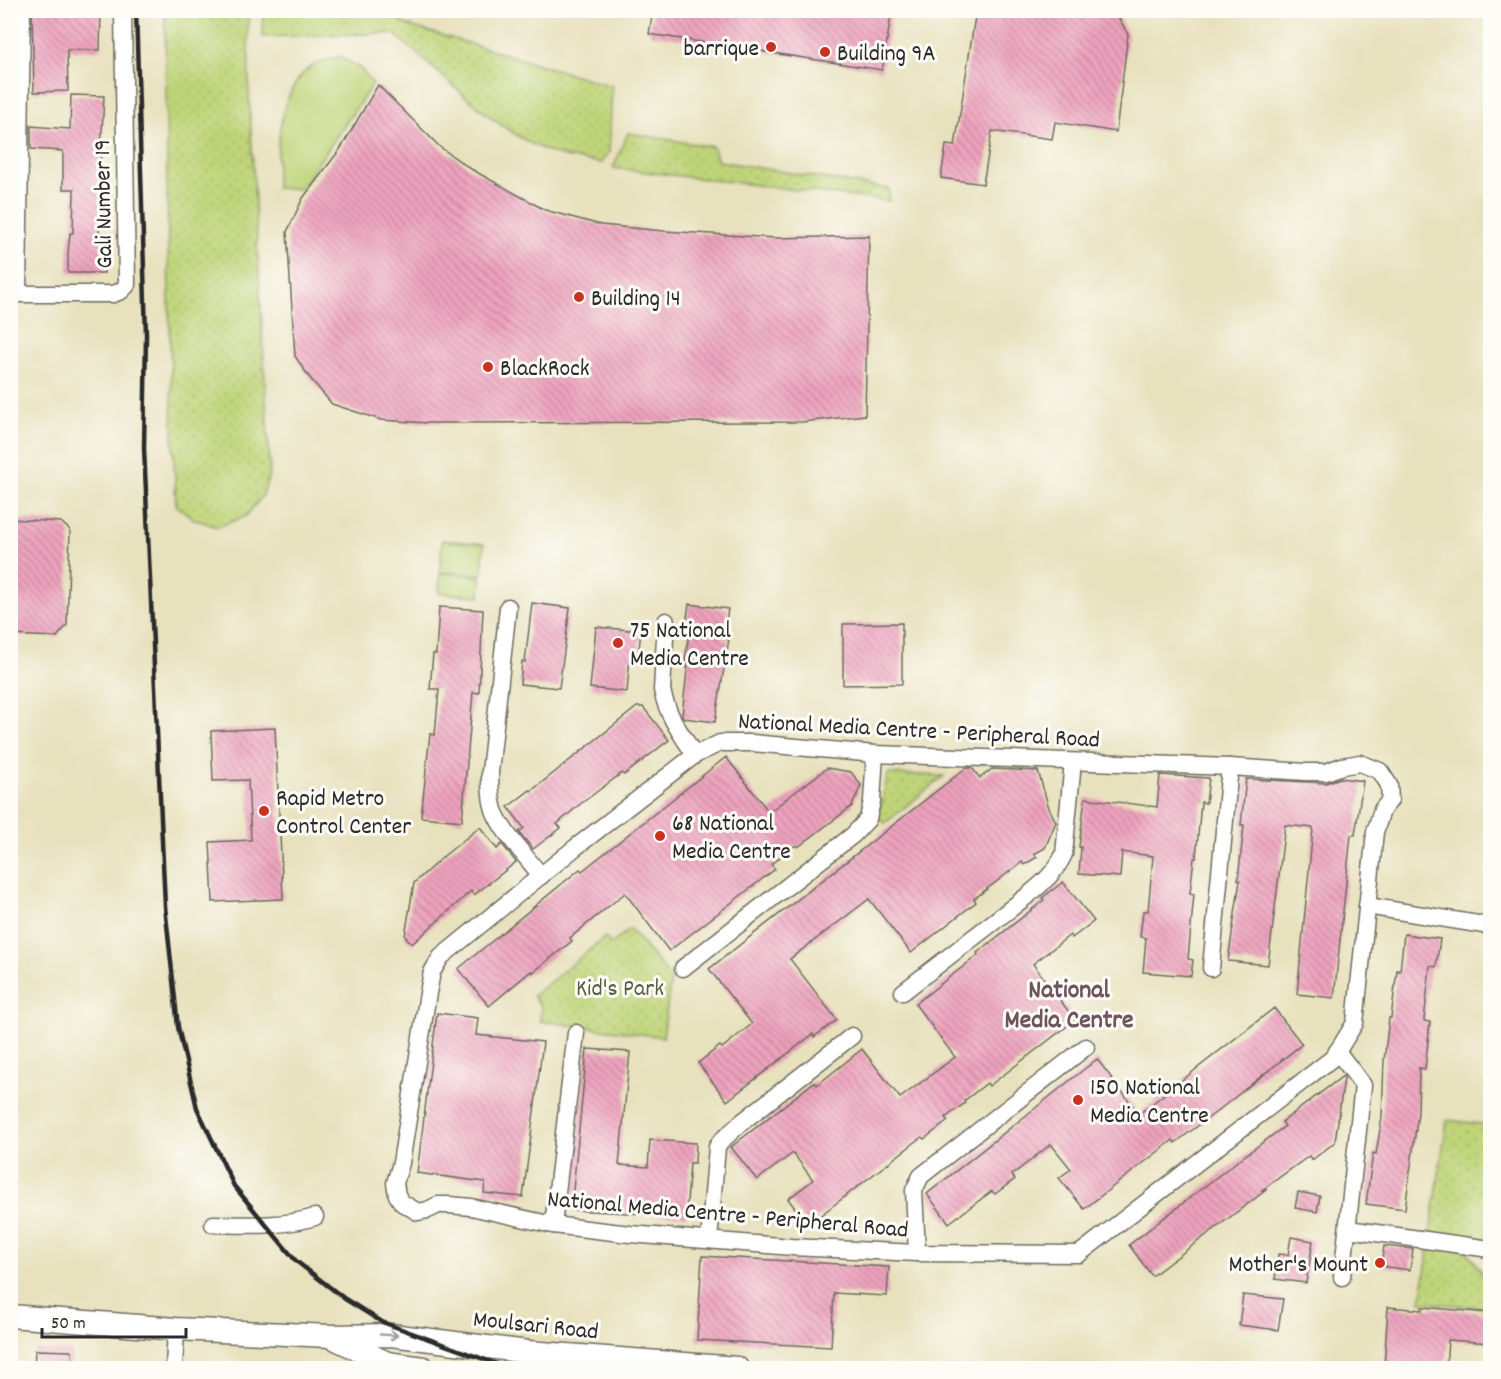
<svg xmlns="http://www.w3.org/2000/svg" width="1501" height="1379" font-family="Dekko,sans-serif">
<defs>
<pattern id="park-dots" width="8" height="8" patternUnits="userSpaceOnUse" patternTransform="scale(1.5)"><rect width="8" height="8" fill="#bfd478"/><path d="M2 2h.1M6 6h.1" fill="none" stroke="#a4b668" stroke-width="1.8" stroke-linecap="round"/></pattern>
<pattern id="building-back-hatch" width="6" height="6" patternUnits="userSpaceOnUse" patternTransform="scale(1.5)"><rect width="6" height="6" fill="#eea2bd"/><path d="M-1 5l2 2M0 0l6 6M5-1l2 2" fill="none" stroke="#c1849a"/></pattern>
</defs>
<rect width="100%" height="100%" fill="#fdfcf7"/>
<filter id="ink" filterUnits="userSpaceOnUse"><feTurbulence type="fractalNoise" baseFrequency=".0167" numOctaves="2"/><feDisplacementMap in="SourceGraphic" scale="12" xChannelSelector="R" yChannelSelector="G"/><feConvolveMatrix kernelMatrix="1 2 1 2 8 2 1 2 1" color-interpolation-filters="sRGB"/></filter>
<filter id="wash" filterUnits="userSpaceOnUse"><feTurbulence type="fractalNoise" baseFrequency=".008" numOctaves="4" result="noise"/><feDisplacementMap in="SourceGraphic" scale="24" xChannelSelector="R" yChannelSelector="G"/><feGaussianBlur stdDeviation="1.35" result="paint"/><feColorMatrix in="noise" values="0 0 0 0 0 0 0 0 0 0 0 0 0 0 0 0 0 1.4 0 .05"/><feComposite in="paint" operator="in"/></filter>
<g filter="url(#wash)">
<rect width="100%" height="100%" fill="#e8e1bd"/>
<g fill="#bfd478" stroke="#758052" stroke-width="1.5">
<path d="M339,56l22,13 12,15 -73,105 -24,-1c1,-38 1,-93 33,-120 7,-6 21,-8 30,-12z"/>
<polygon points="442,540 484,544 482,575 440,572"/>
<polygon points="440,573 481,576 480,596 439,593"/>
</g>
<g fill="url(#park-dots)" stroke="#758052" stroke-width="1.5">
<path d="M165,11h83l1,84 21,377 -7,23 -17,21 -29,11 -23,-8 -18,-14c-8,-164 -9,-329 -11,-494z"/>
<path d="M263,11h135v7l6,6 208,62 -3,66 -7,11c-17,-3 -35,-4 -50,-10 -57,-21 -112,-82 -159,-120l-130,4z"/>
<polygon points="628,133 713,147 718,161 889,189 889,201 613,168"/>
<polygon points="888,774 944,776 885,823 878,817"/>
<polygon points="630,929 671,978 663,1037 540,1021 541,1006 533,996 605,937 611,944"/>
<polygon points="1447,1120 1490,1125 1490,1244 1430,1234"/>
<polygon points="1429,1245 1467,1251 1488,1281 1484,1308 1421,1302"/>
</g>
<g id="blocks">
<g fill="url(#building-back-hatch)">
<polygon points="32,10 101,10 100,50 67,50 68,91 34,92"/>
<polygon points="653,10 892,10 882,70 649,34"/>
<polygon points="976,10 1114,10 1128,34 1116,132 1055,122 1052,139 992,131 983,184 941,178 946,145 955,146"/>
<polygon points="378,85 440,147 471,169 545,210 601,225 664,231 777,238 869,236 865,415 802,422 428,423 381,420 332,404 309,377 295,356 287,232 303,198 341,148"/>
<polygon points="71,95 104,96 100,167 107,167 107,188 100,188 99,233 103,233 104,273 68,273 68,253 70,233 73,233 74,189 63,189 63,151 31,149 31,126 70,129"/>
<polygon points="10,519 61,522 70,530 67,625 57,637 10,635"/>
<polygon points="532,603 570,608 559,688 520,684 522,661 525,662"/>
<polygon points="689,604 728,609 723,639 729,639 715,722 684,718 682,715 688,662 685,661 689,632 685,631"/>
<polygon points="439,607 483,610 479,693 473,692 462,821 421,817 430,734 435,735 439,689 430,689 433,654 436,654"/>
<polygon points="902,623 902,684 843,685 843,624"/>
<polygon points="596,627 641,631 638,658 630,658 627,692 590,688"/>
<polygon points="637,707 643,707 669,740 624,775 622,773 579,805 557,824 561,828 533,849 519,832 524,828 508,807 530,790 531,791"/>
<polygon points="275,728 283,899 213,902 210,842 251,840 248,780 213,781 211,731"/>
<polygon points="726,757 769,812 827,768 851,772 861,785 852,806 798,847 796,845 771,864 775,869 669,951 625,893 570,938 572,941 532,973 531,971 489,1006 458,969 580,869 582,871"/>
<polygon points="966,768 972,768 980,778 992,769 1038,771 1049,808 1056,822 1045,848 1034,854 1037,857 1024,865 1022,862 974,899 976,902 911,953 869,899 790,959 837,1020 814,1037 813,1034 727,1101 698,1063 720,1046 722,1048 752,1024 709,969"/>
<polygon points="1160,775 1209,778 1206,803 1201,802 1196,858 1194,858 1190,893 1194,894 1188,959 1193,960 1191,976 1143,972 1146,938 1140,937 1143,911 1148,911 1153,856 1122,852 1120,877 1079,874 1081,847 1079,847 1085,798 1157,807"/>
<polygon points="1340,778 1363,781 1355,835 1351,835 1334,998 1297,994 1313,828 1285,825 1268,965 1228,961 1240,880 1238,880 1244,825 1241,825 1246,779 1326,783"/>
<polygon points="480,827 497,849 502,844 516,862 474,895 471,891 412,944 405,936 414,883 445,855"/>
<polygon points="1063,882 1094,921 1072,938 1070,935 1033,964 1075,1020 989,1086 987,1083 964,1101 965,1103 945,1118 948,1121 924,1139 922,1137 808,1225 788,1199 813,1180 793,1153 757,1180 731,1147 814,1082 817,1085 862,1049 900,1098 955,1057 915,1004 978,955 977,953 1044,900 1042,898"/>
<polygon points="1404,934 1440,939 1436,967 1430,966 1424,1021 1430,1022 1425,1069 1419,1068 1418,1113 1405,1209 1366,1204 1373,1153 1376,1154 1382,1117 1384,1061 1389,1018 1391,1018 1397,970 1400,971"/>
<polygon points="1274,1008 1302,1044 1215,1113 1175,1143 1173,1140 1084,1209 1059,1178 1071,1169 1051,1144 1012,1175 1015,1179 995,1194 992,1191 949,1223 927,1194 1097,1059 1139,1114"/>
<polygon points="437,1013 478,1018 476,1035 543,1042 523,1197 484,1193 485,1182 417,1173"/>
<polygon points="587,1049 630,1052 619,1165 648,1167 650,1140 696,1143 695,1163 690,1163 686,1216 571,1210"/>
<polygon points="1343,1076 1344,1078 1335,1142 1312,1160 1309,1156 1262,1190 1266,1190 1152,1276 1129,1245 1240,1159 1285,1126 1282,1122"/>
<polygon points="1298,1192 1320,1196 1317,1212 1295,1208"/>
<polygon points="1291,1237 1313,1241 1306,1283 1275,1279 1278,1254 1288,1255"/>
<polygon points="1384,1246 1413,1249 1410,1270 1381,1266"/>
<polygon points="702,1256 889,1267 887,1296 834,1293 831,1347 697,1340"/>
<polygon points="1243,1295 1283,1299 1278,1330 1239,1325"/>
<polygon points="1388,1307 1422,1310 1422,1307 1491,1313 1491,1343 1448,1340 1446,1368 1384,1368"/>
<polygon points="35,1350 72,1351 71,1368 34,1368"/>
</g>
</g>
</g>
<g filter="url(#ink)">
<use href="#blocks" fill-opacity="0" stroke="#6d6b5e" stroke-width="1.5"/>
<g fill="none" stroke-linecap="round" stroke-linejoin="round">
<defs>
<g id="street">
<polyline points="18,293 22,10"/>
<polyline points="10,294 113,294 121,291 127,285 123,10"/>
<path d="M508,607l-18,165c0,13 0,25 4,38 8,22 33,47 47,66"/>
<path d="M666,621l-4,69c5,25 19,44 33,65"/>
<polygon points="720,743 752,743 875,754 1230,767 1306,772 1326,772 1342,766 1360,763 1380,771 1389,785 1390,800 1382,810 1375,832 1355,1023 1334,1057 1079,1254 917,1253 792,1247 630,1234 553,1225 471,1207 449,1205 438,1205 428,1210 418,1212 402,1203 397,1195 395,1183 401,1163 428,993 432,972 441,957 576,847 695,755"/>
<polyline points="1367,906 1490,926"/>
<polyline points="683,968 853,835 868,819 872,801 875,754"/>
<polyline points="1211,968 1230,767"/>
<path d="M903,992l124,-96c15,-12 29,-24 37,-42l9,-92"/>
<polyline points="1337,1051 1363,1085 1342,1277"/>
<path d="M213,1224c35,1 69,3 102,-7"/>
<polyline points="553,1225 576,1033"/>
<polyline points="1348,1229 1490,1249"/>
<polyline points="709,1240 717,1147 720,1142 742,1122 852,1036"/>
<polyline points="917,1253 914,1190 921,1176 1086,1047"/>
<polyline points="174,1368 176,1329"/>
</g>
<g id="secondary">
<polyline points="10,1316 176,1329 330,1336 391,1335 528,1352 737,1368"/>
<polyline points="332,1337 387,1363 423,1368"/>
</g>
</defs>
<use href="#street" stroke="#6d6b5e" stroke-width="19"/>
<use href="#secondary" stroke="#6d6b5e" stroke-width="25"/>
<use href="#street" stroke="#fff" stroke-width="16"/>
<use href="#secondary" stroke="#fff" stroke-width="22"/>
<polyline stroke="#2b2b2b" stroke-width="4.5" points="136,10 146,335 144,448 165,906 178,1027 197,1108 234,1186 296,1261 345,1299 382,1322 508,1368"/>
</g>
<defs><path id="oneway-shaft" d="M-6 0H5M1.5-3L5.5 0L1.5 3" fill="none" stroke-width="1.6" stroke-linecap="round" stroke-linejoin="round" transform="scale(1.5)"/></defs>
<use stroke="#a0a0a0" href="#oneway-shaft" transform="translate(389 1335) rotate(3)"/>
</g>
<g fill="#c8321e" stroke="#fdfcf7" stroke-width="2">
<circle cx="771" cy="47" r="6"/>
<circle cx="825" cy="52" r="6"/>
<circle cx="579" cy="297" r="6"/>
<circle cx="488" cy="367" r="6"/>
<circle cx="618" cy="643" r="6"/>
<circle cx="264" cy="811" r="6"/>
<circle cx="660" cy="836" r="6"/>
<circle cx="1078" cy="1100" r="6"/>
<circle cx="1380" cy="1263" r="6"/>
</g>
<g text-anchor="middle" stroke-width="6" stroke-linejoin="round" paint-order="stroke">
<g font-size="24" fill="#2b2b2b" stroke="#fdfcf7" text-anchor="start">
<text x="759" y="55" text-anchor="end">barrique</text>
<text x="837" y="60">Building 9A</text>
<text x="591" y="305">Building 14</text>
<text x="500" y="375">BlackRock</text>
<text x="630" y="637">75 National<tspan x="630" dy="28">Media Centre</tspan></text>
<text x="276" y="805">Rapid Metro<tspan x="276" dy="28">Control Center</tspan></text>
<text x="672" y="830">68 National<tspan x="672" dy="28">Media Centre</tspan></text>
<text x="1090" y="1094">150 National<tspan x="1090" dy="28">Media Centre</tspan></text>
<text x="1368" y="1271" text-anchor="end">Mother's Mount</text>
</g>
<g font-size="24" fill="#2b2b2b" stroke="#fdfcf7">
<text transform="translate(102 204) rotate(-91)" y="8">Gali Number 19</text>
<text transform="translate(919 729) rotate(3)" y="8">National Media Centre - Peripheral Road</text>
<text transform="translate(728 1213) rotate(5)" y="8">National Media Centre - Peripheral Road</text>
<text transform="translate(536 1324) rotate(6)" y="8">Moulsari Road</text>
</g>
<g font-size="24" fill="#575e42" stroke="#fdfcf7">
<text x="620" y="995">Kid's Park</text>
</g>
<g font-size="26" font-weight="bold" fill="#6f555e" stroke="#fdfcf7">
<text x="1069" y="997">National<tspan x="1069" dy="30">Media Centre</tspan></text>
</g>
</g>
<rect width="1501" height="1379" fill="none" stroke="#fdfcf7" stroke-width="36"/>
<path d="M42 1328v9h144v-9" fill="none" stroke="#2b2b2b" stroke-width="3"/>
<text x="51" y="1328" font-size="18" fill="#2b2b2b" stroke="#fdfcf7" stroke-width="4.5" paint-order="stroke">50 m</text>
</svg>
